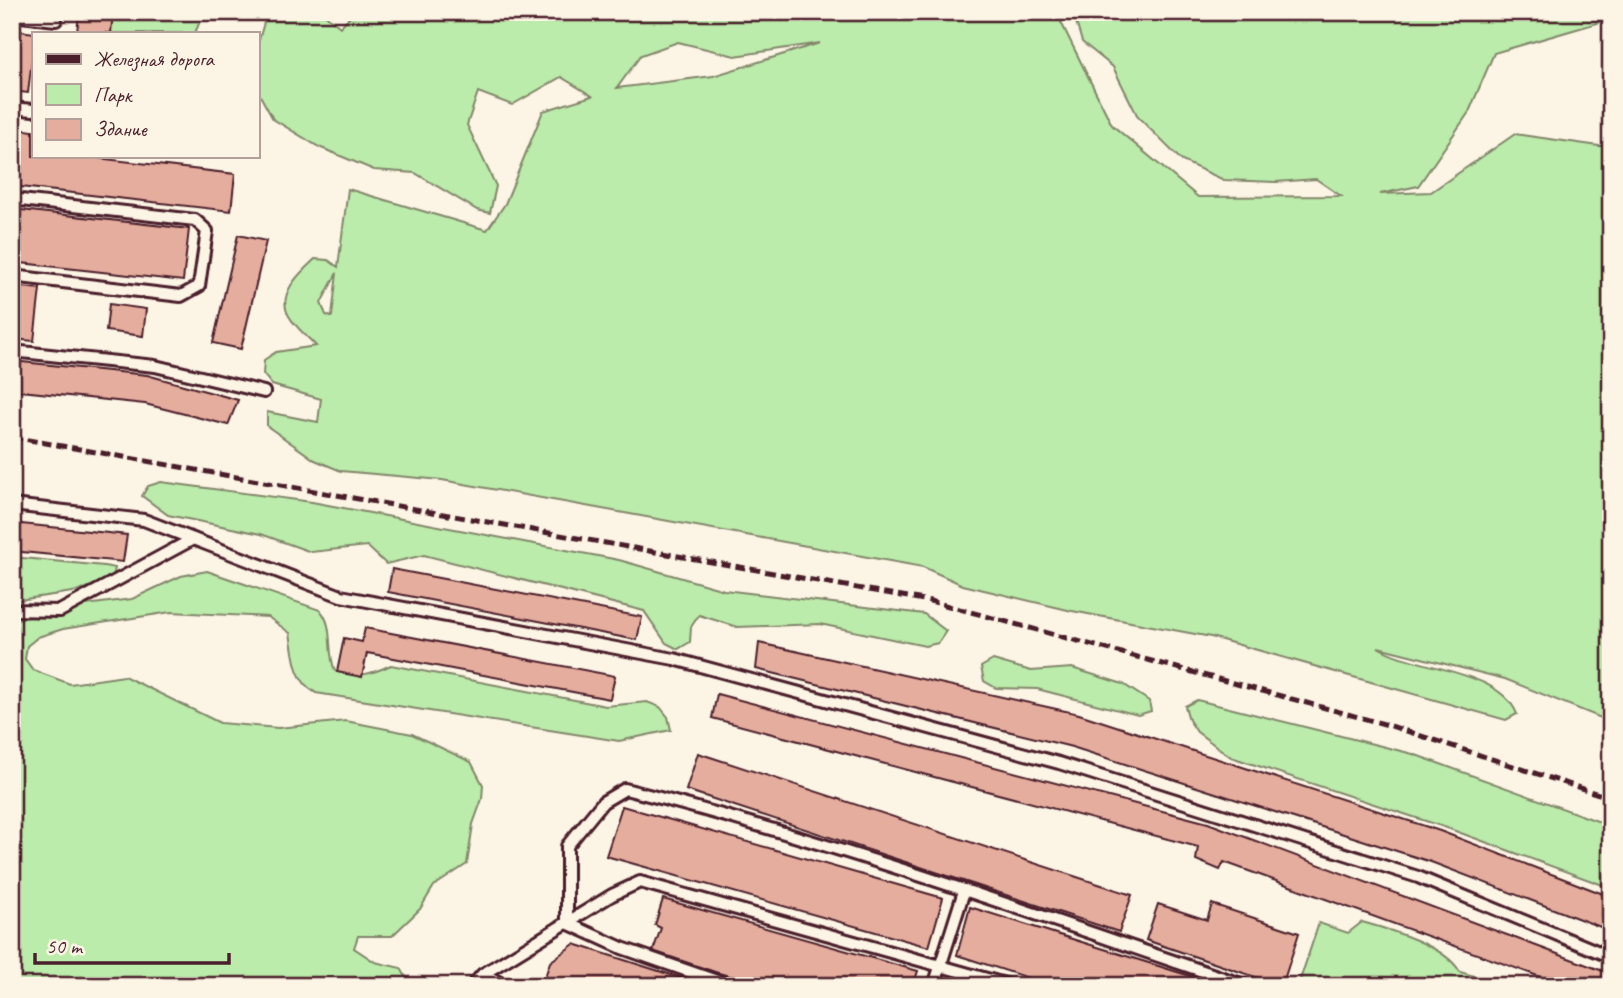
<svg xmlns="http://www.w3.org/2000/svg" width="1623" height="998" font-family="Caveat,sans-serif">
<rect width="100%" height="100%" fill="#fcf5e5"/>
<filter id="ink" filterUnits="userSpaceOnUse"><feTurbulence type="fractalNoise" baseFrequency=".0143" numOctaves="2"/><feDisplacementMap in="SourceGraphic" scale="14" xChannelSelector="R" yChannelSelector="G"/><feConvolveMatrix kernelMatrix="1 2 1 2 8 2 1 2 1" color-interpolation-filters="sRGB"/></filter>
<g filter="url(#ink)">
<g fill="#bbecab" stroke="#82866b" stroke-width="2" fill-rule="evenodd">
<polygon points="112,12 204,12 195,33 110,33"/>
<path d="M267,12h55l18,15 14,-15h702l56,113 86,72 143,-1 -25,-17 -40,3 -52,-2 -42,-19 -44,-44 -25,-50 -31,-25 -9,-30h538v7l-117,34 -25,59 -51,74 -38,8 51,-2 84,-58 91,13 5,7v568l-106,-43 -127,-32c35,22 121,22 139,67l-11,6 -295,-83 -139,-26 -109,-26 -40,-18 -481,-87 -101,-9 -26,-11 -48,-34v-14l51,10 3,-23 -49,-14 -9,-11 1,-14 12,-8 40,-6c-8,-9 -21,-19 -27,-30 -13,-22 12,-44 26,-57l13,1 10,7 10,-78 139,41 18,-26 38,-93 49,-15 -31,-19 -49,28 -34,-13 -11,33 29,61 -6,27 -13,-3 -62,-37 -41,-3 -55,-23 -46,-28 -16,-29v-43zM678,42l57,14 85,-13 -107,33 -96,12 24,-33zM337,273l-5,43 -1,1 -5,-2 -5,-12z"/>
<polygon points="161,482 312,502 619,560 724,590 924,614 946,631 938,643 925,646 820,624 737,627 699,615 691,627 690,642 678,649 666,643 644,611 424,555 386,564 367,546 311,552 261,534 168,515 142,496 148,486"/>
<polygon points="12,557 104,566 115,568 113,577 79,591 12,601"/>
<path d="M207,571l113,39c15,16 6,40 15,61 23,7 34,4 56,-6l215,41 41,-4 13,5 8,10 3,13 -52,11 -303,-48c-22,-12 -22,-37 -26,-60l-22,-16 -97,-5 -108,17 -25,8 -11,9 -2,13 8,11 37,14 54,-8 96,47 58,5 68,-7 66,13 59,28 12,23 -1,14 -9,25 -6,40 -33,22 -14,23 -28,27h-34l-4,12 21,14 26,6 7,13 -2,5h-394v-365l66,-15 54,-7 49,-23z"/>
<polygon points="993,660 1031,671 1072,668 1123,684 1149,701 1151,711 1138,715 1037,689 996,688 984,681 981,667"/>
<polygon points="1197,700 1413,754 1611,826 1611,888 1447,828 1231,757 1197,732 1189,720 1185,706"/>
<path d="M1362,922c29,8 84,24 98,50l49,14h-211l21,-63 29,10z"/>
</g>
<g fill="#e5ad9d" stroke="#4a1f2b" stroke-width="2">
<polygon points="79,12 113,12 111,33 77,33"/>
<polygon points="12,30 35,33 28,93 12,91"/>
<polygon points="12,128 33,131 33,156 97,156 96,158 235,174 231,211 12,186"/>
<polygon points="12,209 189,229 183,281 12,262"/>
<polygon points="238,235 266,241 241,349 213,343"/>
<polygon points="12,286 40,289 34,341 12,339"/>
<polygon points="109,304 146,309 143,336 106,331"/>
<polygon points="12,361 147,375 238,400 228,425 145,404 12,390"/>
<polygon points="12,523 127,535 123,562 12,551"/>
<polygon points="392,569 642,617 637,640 388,592"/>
<polygon points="365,628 615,676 610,699 367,653 362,677 337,672 344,638 362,642"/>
<polygon points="759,643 1079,714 1440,831 1611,897 1611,931 1431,862 1072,747 756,669"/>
<polygon points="717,694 1208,823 1611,974 1611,986 1565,986 1224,862 1220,870 1196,860 1198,847 712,718"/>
<polygon points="698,753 1132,895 1119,932 686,790"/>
<polygon points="622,806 943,898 929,947 606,856"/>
<polygon points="663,899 918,971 913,986 766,986 715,972 653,951 661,928 655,925"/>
<polygon points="1158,904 1207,920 1212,904 1299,933 1282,986 1146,940"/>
<polygon points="970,907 1222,986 1053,986 957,955"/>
<polygon points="574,944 706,986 542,986 550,962"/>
<polygon points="950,977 978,986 948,986"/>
</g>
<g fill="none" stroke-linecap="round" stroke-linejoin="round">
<defs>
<g id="service">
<polyline points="12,15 56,20"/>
<polyline points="12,108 33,110"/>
<polyline points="12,199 195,220 207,231 199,286 181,296 12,276"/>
<polyline points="12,351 155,366 264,392"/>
<polyline points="12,505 144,520 341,596 674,659 1059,763 1418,877 1611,957"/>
<polyline points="12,610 60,611 193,539"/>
<polyline points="483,974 506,986"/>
<polyline points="472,986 483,974 612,895 640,882 1012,986"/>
<path d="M731,986l-109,-38 -55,-25v-77l36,-44 22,-13c211,53 417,128 622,197"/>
<polyline points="934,986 964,891"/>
</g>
</defs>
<use href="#service" stroke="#4a1f2b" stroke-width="16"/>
<use href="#service" stroke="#fcf5e5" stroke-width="10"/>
<polyline stroke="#4a1f2b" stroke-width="5" stroke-dasharray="10 5" stroke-linecap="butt" points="12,437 930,601 1388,725 1611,798"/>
</g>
</g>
<rect width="1623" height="998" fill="none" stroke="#fcf5e5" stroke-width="42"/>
<rect x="21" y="21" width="1581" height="956" fill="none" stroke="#4a1f2b" stroke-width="2.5" filter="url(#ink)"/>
<rect x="32" y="32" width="228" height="126" fill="#fcf5e5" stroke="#b59f9b" stroke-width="2"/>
<rect x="46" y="54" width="35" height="10" fill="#4a1f2b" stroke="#b59f9b" stroke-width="2"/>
<text x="94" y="66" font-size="21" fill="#4a1f2b">Железная дорога</text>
<rect x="46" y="84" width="35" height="21" fill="#bbecab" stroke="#b59f9b" stroke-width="2"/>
<text x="94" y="102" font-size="21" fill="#4a1f2b">Парк</text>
<rect x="46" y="119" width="35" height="21" fill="#e5ad9d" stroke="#b59f9b" stroke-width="2"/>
<text x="94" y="136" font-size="21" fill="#4a1f2b">Здание</text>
<path d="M35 953v10h194v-10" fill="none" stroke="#4a1f2b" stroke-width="3.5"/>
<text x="46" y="953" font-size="21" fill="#4a1f2b" stroke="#fcf5e5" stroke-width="5" paint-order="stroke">50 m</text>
</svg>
